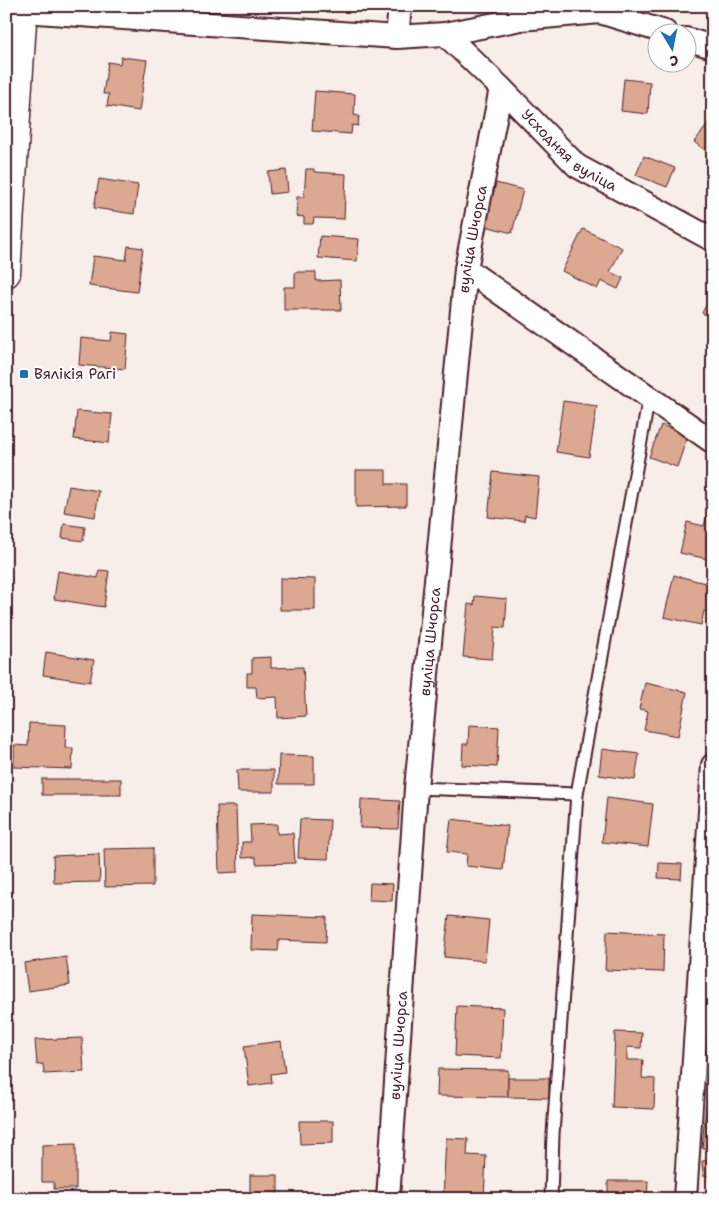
<svg xmlns="http://www.w3.org/2000/svg" width="719" height="1205" font-family="'Shantell Sans',sans-serif">
<rect width="100%" height="100%" fill="#f8eee9"/>
<filter id="ink" filterUnits="userSpaceOnUse"><feTurbulence type="fractalNoise" baseFrequency=".02" numOctaves="2"/><feDisplacementMap in="SourceGraphic" scale="10" xChannelSelector="R" yChannelSelector="G"/><feConvolveMatrix kernelMatrix="1 2 1 2 8 2 1 2 1" color-interpolation-filters="sRGB"/></filter>
<g filter="url(#ink)">
<g fill="#dda892" stroke="#4a1f2b">
<polygon points="121,57 147,60 139,111 107,106 109,94 103,94 108,62 120,64"/>
<polygon points="624,79 650,82 648,114 621,111"/>
<polygon points="315,91 355,94 354,115 359,116 358,126 352,125 351,134 312,131"/>
<polygon points="713,118 713,156 694,142"/>
<polygon points="644,156 675,168 667,187 636,175"/>
<polygon points="306,169 314,169 314,172 346,174 344,219 314,218 313,224 304,224 304,217 296,216 297,197 304,197"/>
<polygon points="286,170 288,192 270,194 268,172"/>
<polygon points="99,179 138,185 134,214 94,208"/>
<polygon points="496,183 523,190 512,233 485,226"/>
<polygon points="583,229 622,248 610,272 623,278 618,289 601,281 597,289 562,271"/>
<polygon points="320,236 359,239 357,261 318,258"/>
<polygon points="128,246 143,248 137,292 89,286 93,256 126,260"/>
<polygon points="295,272 316,272 316,281 340,280 341,310 284,310 284,287 295,287"/>
<polygon points="712,293 713,293 713,319 702,313"/>
<polygon points="112,332 128,334 125,369 79,365 81,338 111,341"/>
<polygon points="563,401 597,406 589,457 556,452"/>
<polygon points="77,411 112,414 109,443 74,439"/>
<polygon points="661,425 688,435 677,467 649,457"/>
<polygon points="356,470 386,470 386,484 406,484 406,506 356,507"/>
<polygon points="493,472 539,477 535,517 525,515 524,521 488,517"/>
<polygon points="69,486 99,491 95,517 64,512"/>
<polygon points="707,515 713,517 713,560 680,553 687,522 704,526"/>
<polygon points="64,524 85,527 83,541 62,538"/>
<polygon points="99,570 109,571 104,607 54,599 58,571 98,578"/>
<polygon points="674,575 709,584 706,596 713,598 713,613 704,611 701,625 664,617"/>
<polygon points="280,578 315,579 315,610 280,610"/>
<polygon points="475,596 507,599 505,628 495,627 492,659 463,657 468,604 474,605"/>
<polygon points="46,652 94,660 90,682 43,675"/>
<polygon points="271,657 271,668 303,667 306,716 278,718 277,697 257,698 256,687 247,687 247,673 252,673 252,658"/>
<polygon points="645,683 687,692 678,736 644,730 648,711 639,709"/>
<polygon points="29,723 66,725 65,748 73,748 72,769 14,767 14,745 28,746"/>
<polygon points="469,725 499,727 497,767 462,765 463,744 468,744"/>
<polygon points="602,749 639,754 635,780 599,775"/>
<polygon points="279,755 314,756 314,784 278,784"/>
<polygon points="237,770 274,770 274,792 238,792"/>
<rect x="42" y="779" width="79" height="16"/>
<polygon points="607,798 653,804 648,847 602,842"/>
<polygon points="361,799 400,801 398,829 360,828"/>
<polygon points="217,806 236,806 238,872 219,873"/>
<polygon points="300,819 330,820 328,859 298,858"/>
<polygon points="451,819 508,826 503,870 466,866 467,854 447,852"/>
<polygon points="277,824 277,834 293,833 295,863 256,864 256,857 242,858 242,842 251,842 250,825"/>
<polygon points="153,848 153,886 105,887 104,849"/>
<polygon points="99,854 100,882 54,883 53,856"/>
<polygon points="659,863 682,864 681,879 658,878"/>
<polygon points="370,883 393,884 392,901 369,900"/>
<polygon points="252,914 327,917 326,942 279,940 278,951 251,950"/>
<polygon points="449,916 489,920 485,961 444,957"/>
<polygon points="607,931 664,934 663,972 605,970"/>
<polygon points="66,957 70,985 28,991 24,963"/>
<polygon points="457,1006 503,1008 501,1058 455,1056"/>
<polygon points="615,1032 642,1033 641,1048 627,1047 627,1060 643,1060 642,1078 655,1079 654,1109 612,1107"/>
<polygon points="82,1038 84,1072 44,1074 43,1064 37,1065 35,1040"/>
<polygon points="281,1041 285,1072 271,1074 272,1083 249,1086 244,1046"/>
<polygon points="438,1069 508,1070 508,1097 437,1096"/>
<polygon points="508,1078 549,1078 549,1098 508,1097"/>
<polygon points="706,1105 713,1106 713,1149 702,1148"/>
<polygon points="299,1121 333,1121 333,1143 300,1144"/>
<polygon points="446,1138 468,1139 467,1155 486,1156 484,1199 443,1198"/>
<polygon points="76,1144 76,1189 54,1189 54,1182 42,1182 42,1145"/>
<polygon points="713,1160 713,1176 703,1176 702,1161"/>
<rect x="250" y="1175" width="28" height="24"/>
<polygon points="608,1181 648,1181 647,1199 608,1199"/>
</g>
<g fill="none" stroke-linecap="round" stroke-linejoin="round">
<defs>
<g id="lane">
<polyline points="416,788 577,794"/>
<polyline points="551,1199 553,1134 577,794 649,397"/>
</g>
<g id="street">
<polyline points="23,11 397,37 445,34 521,19 600,12 665,32"/>
<path id="s1" d="M445,34l56,54 76,78 136,74"/>
<polyline points="397,37 400,6"/>
<polyline points="686,39 713,47"/>
<polyline points="466,269 713,442"/>
<path id="s2" d="M388,1199l28,-411 50,-519 35,-181"/>
<polyline points="685,1199 713,765"/>
</g>
<polyline id="secondary" points="6,273 23,6"/>
</defs>
<use href="#lane" stroke="#4a1f2b" stroke-width="15"/>
<use href="#street" stroke="#4a1f2b" stroke-width="26"/>
<use href="#secondary" stroke="#4a1f2b" stroke-width="31"/>
<use href="#lane" stroke="#fff" stroke-width="11"/>
<use href="#street" stroke="#fff" stroke-width="22"/>
<use href="#secondary" stroke="#fff" stroke-width="28"/>
</g>
</g>
<rect fill="#1f6fb2" stroke="#fff" stroke-width="2" x="19" y="369" width="10" height="10" rx="2.5"/>
<g text-anchor="middle" stroke-width="4" stroke-linejoin="round" paint-order="stroke">
<g font-size="15" fill="#4a1f2b" stroke="#fff">
<text dy="5" stroke="none"><textPath href="#s1" startOffset="171">Усходняя вуліца</textPath></text>
<text dy="5" stroke="none"><textPath href="#s2" startOffset="964">вуліца Шчорса</textPath></text>
<text dy="5" stroke="none"><textPath href="#s2" startOffset="559">вуліца Шчорса</textPath></text>
<text dy="5" stroke="none"><textPath href="#s2" startOffset="154">вуліца Шчорса</textPath></text>
</g>
<g font-size="15" fill="#4a1f2b" stroke="#fff" text-anchor="start">
<text x="34" y="379">Вялікія Рагі</text>
</g>
</g>
<rect width="719" height="1205" fill="none" stroke="#fff" stroke-width="25"/>
<rect x="12" y="12" width="694" height="1180" fill="none" stroke="#4a1f2b" stroke-width="2" filter="url(#ink)"/>
<g transform="translate(672 48) rotate(170)"><circle r="24" fill="#ffffff" stroke="#b7a5aa"/>
<path d="M0-4L9 19L0 12L-9 19Z" fill="#1f6fb2"/>
<text y="-8" font-size="14" font-weight="bold" text-anchor="middle" fill="#4a1f2b">С</text>
</g>
</svg>
